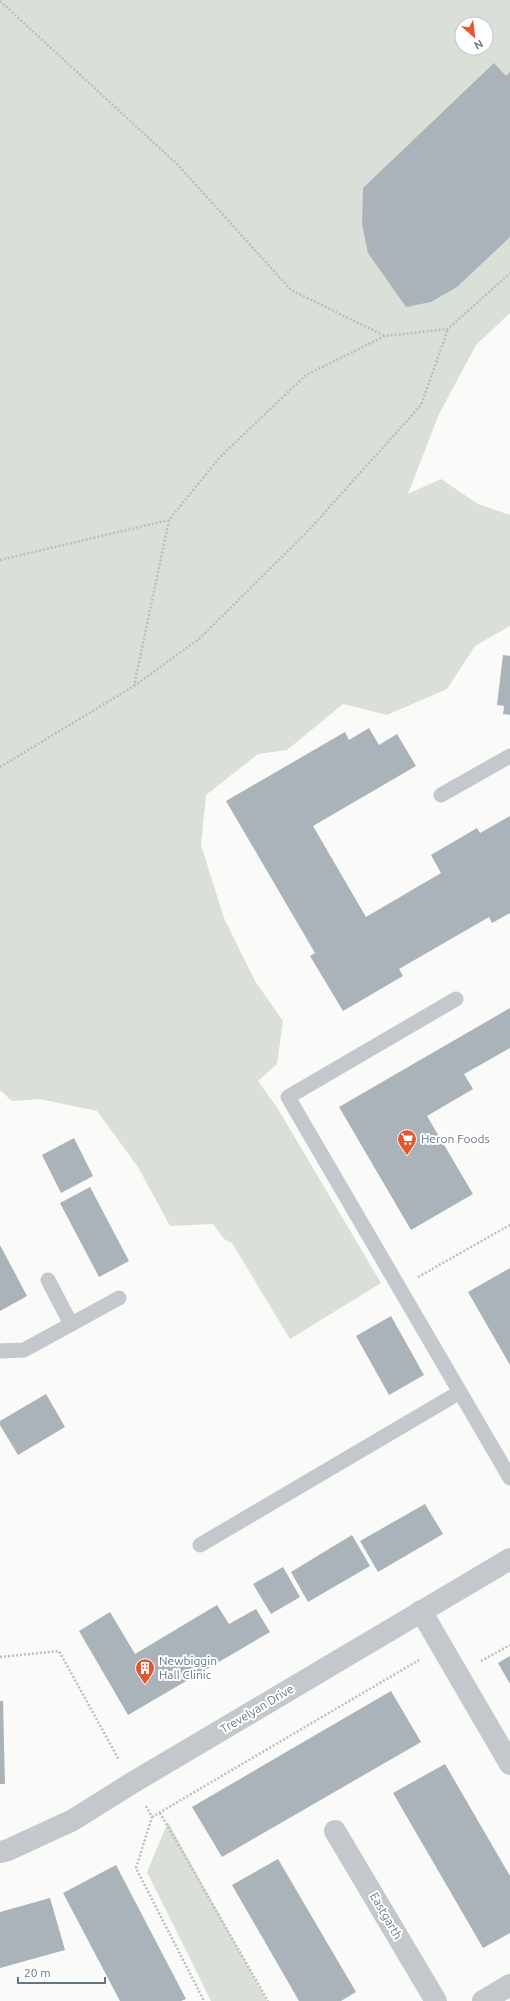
<svg xmlns="http://www.w3.org/2000/svg" width="510" height="2001" font-family="Ubuntu,sans-serif">
<rect width="100%" height="100%" fill="#fafaf8"/>
<g fill="#dadfd7" fill-rule="evenodd">
<path d="M0,0h510v313l-34,32 -37,69 -31,80 33,-15 37,25 32,11v111l-35,20 -28,43 -60,26 -44,-11 -56,46 -29,4 -52,41 -5,50 23,73 31,63 28,40 -6,43 -19,17 20,28 103,174 -91,56 -58,-96 -8,-4 -11,-15 -43,2 -32,-59 -41,-56 -57,-12 -28,2 -12,-11zM462,24h24v24h-24z"/>
<polygon points="168,1822 267,2001 211,2001 147,1872"/>
</g>
<g fill="#aab3b9">
<polygon points="494,63 506,76 510,72 510,237 457,287 431,302 406,307 368,253 362,224 363,188"/>
<polygon points="503,655 510,656 510,715 503,714 504,706 497,705"/>
<polygon points="369,728 379,745 397,734 416,766 313,826 366,917 441,873 431,855 477,828 480,833 510,816 510,913 492,923 489,917 399,969 403,976 343,1011 310,956 315,953 226,801 345,732 349,740"/>
<polygon points="510,1008 510,1048 464,1074 473,1089 427,1116 473,1194 411,1230 339,1107"/>
<polygon points="74,1138 93,1176 61,1193 42,1155"/>
<polygon points="90,1187 129,1261 99,1277 60,1203"/>
<polygon points="0,1245 27,1296 0,1311"/>
<polygon points="510,1268 510,1365 468,1292"/>
<polygon points="391,1316 424,1375 389,1395 356,1336"/>
<polygon points="46,1394 65,1427 18,1455 0,1425 0,1421"/>
<polygon points="425,1504 443,1534 378,1572 360,1541"/>
<polygon points="352,1535 370,1566 308,1602 291,1572"/>
<polygon points="283,1567 300,1597 271,1614 253,1584"/>
<polygon points="217,1605 229,1624 256,1609 270,1632 128,1715 79,1631 110,1612 135,1654"/>
<polygon points="510,1656 510,1684 498,1663"/>
<polygon points="391,1691 421,1742 222,1857 192,1807"/>
<polygon points="0,1701 3,1701 5,1784 0,1784"/>
<polygon points="445,1764 510,1876 510,1933 483,1948 393,1793"/>
<polygon points="278,1859 356,1992 341,2001 299,2001 232,1885"/>
<polygon points="116,1865 186,1999 181,2001 120,2001 63,1893"/>
<polygon points="50,1898 65,1950 0,1968 0,1912"/>
</g>
<g fill="none" stroke-linecap="round" stroke-linejoin="round">
<g stroke="#bbbfc2" stroke-width="2.5" stroke-dasharray="2 2" stroke-linecap="butt">
<polyline points="0,1 178,165 291,290 385,336"/>
<polyline points="0,560 169,520"/>
<polyline points="134,686 199,639 308,531 421,405 448,329"/>
<polyline points="0,767 134,686 169,520 220,457 306,375 385,336 448,329 510,273"/>
<polyline points="418,1277 510,1225"/>
<polyline points="0,1657 59,1651 119,1760"/>
<polyline points="481,1661 510,1645"/>
<polyline points="146,1806 152,1817 136,1868 204,2001"/>
<polyline points="160,1813 268,2001"/>
<polyline points="152,1817 419,1660"/>
</g>
<g stroke="#c3c8cc" stroke-width="15">
<polyline points="441,795 510,756"/>
<polyline points="456,999 288,1097 510,1478"/>
<polyline points="48,1280 71,1324"/>
<polyline points="0,1351 24,1350 119,1298"/>
<polyline points="200,1545 460,1392"/>
</g>
<g stroke="#c3c8cc" stroke-width="22">
<polyline points="421,1611 510,1764"/>
<polyline points="335,1831 436,2001"/>
<polyline points="483,2001 510,1985"/>
</g>
<polyline stroke="#c3c8cc" stroke-width="22" points="0,1852 8,1850 73,1820 132,1783 510,1559"/>
</g>
<defs>
<symbol id="supermarket-pin" viewBox="-11 -11 22 30"><path d="M0 17L-7.5 6A9.5 9.5 0 1 1 7.5 6Z" fill="#e4572e" stroke="#fff"/><path d="M-6-5.5h2.5l.6 2H6L4.5 2H-2.5L-4.4-4H-6ZM-1.5 3.2a1.3 1.3 0 1 0 .1 0ZM3 3.2a1.3 1.3 0 1 0 .1 0Z" fill="#fff"/></symbol>
<symbol id="building-pin" viewBox="-11 -11 22 30"><path d="M0 17L-7.5 6A9.5 9.5 0 1 1 7.5 6Z" fill="#e4572e" stroke="#fff"/><path d="M-4-6H4V6H1V3H-1V6H-4ZM-2.5-4.3h1.7v1.8h-1.7ZM.8-4.3h1.7v1.8H.8ZM-2.5-1h1.7V.8h-1.7ZM.8-1h1.7V.8H.8Z" fill="#fff"/></symbol>
</defs>
<g fill-rule="evenodd">
<use href="#supermarket-pin" x="396" y="1128" width="22" height="30"/>
<use href="#building-pin" x="134" y="1657" width="22" height="30"/>
</g>
<g text-anchor="middle" stroke-width="4" stroke-linejoin="round" paint-order="stroke">
<g font-size="12" fill="#657683" stroke="#fff" text-anchor="start">
<text x="421" y="1143">Heron Foods</text>
<text x="159" y="1665">Newbiggin<tspan x="159" dy="14">Hall Clinic</tspan></text>
</g>
<g font-size="12" fill="#657683" stroke="#fff">
<text transform="translate(257 1709) rotate(-31)" y="4">Trevelyan Drive</text>
<text transform="translate(386 1916) rotate(60)" y="4">Eastgarth</text>
</g>
</g>
<g transform="translate(474 36) rotate(152)"><circle r="19" fill="#ffffff" stroke="#c1c8cd"/>
<path d="M0-3L7 15L0 10L-7 15Z" fill="#e4572e"/>
<text y="-6" font-size="11" font-weight="bold" text-anchor="middle" fill="#657683">N</text>
</g>
<path d="M18 1977v6h87v-6" fill="none" stroke="#657683" stroke-width="2"/>
<text x="24" y="1977" font-size="12" fill="#657683" stroke="#ffffff" stroke-width="3" paint-order="stroke">20 m</text>
</svg>
